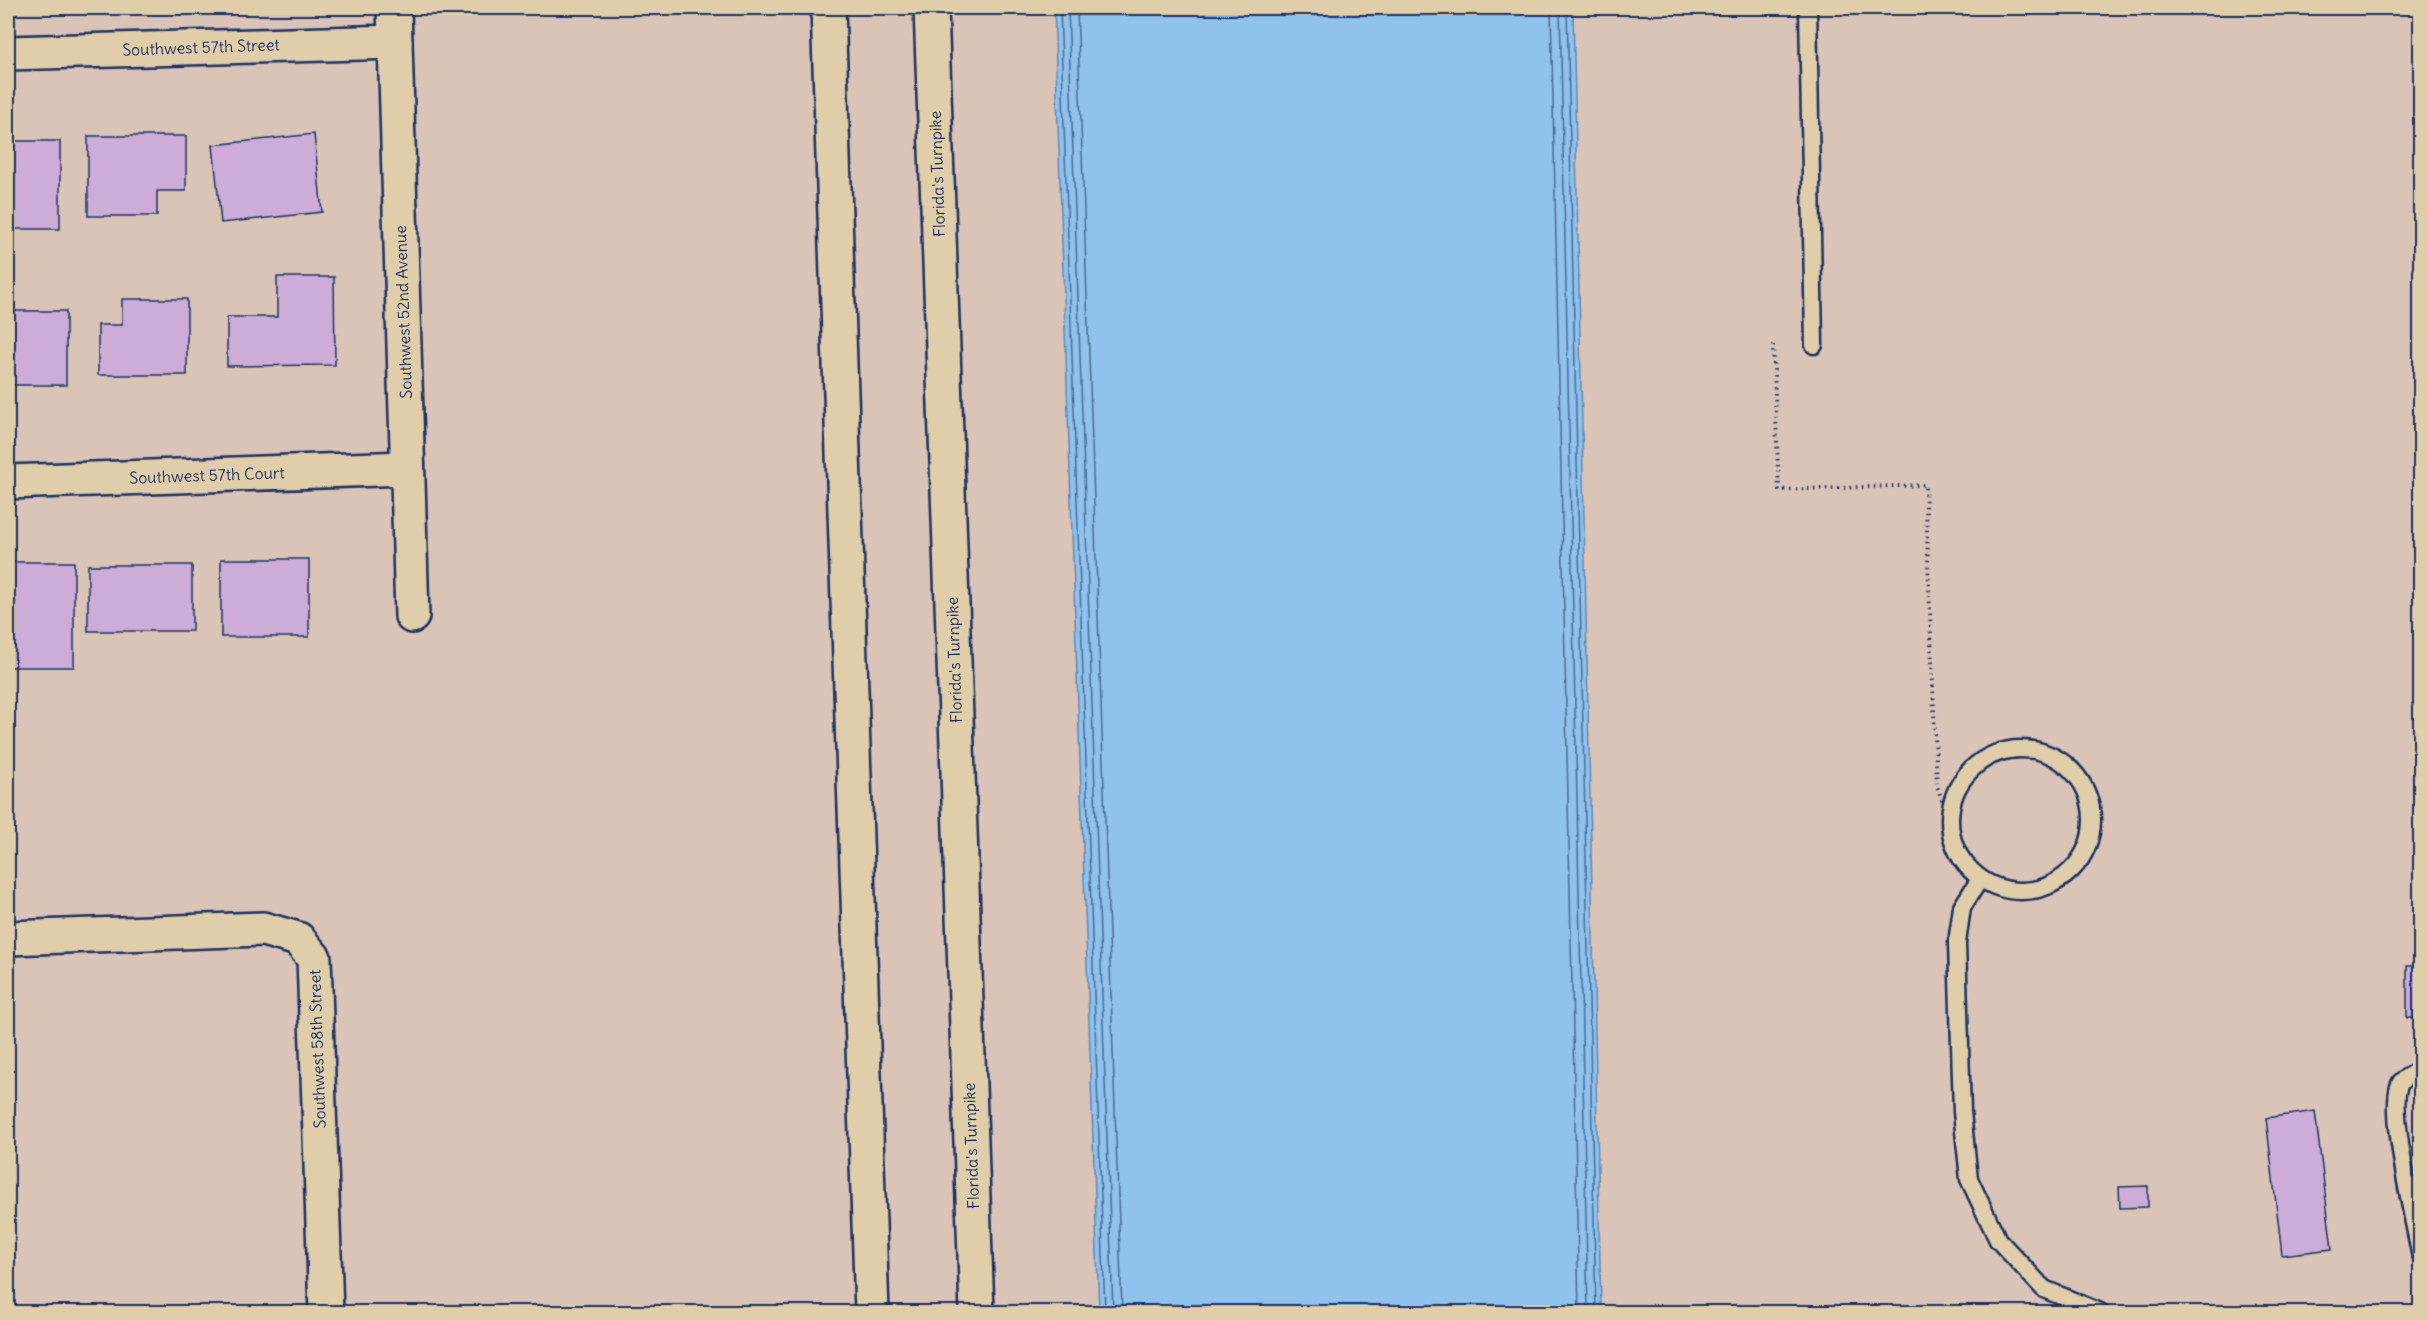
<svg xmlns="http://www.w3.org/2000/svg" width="2428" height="1320" font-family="Delius,sans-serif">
<rect width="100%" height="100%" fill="#dac4b8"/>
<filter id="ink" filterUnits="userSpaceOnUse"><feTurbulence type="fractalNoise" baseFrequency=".0167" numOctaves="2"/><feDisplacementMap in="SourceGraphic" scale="12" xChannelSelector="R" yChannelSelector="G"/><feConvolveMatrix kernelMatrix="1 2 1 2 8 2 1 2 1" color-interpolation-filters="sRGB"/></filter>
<g filter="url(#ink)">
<polygon fill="#8fc2ec" stroke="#6187b3" stroke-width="1.5" points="1054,8 1573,8 1601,1312 1099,1312"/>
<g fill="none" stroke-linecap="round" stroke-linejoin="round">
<g stroke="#496a97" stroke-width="1.5">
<polyline points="1060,8 1105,1312"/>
<polyline points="1068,8 1113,1312"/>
<polyline points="1077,8 1122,1312"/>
<polyline points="1551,8 1579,1312"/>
<polyline points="1560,8 1588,1312"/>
<polyline points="1567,8 1596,1312"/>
</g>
</g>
<g fill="#cdadd8" stroke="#1b2f5e" stroke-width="1.5">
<polygon points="314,134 322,212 221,223 213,145"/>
<polygon points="88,136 186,136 186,191 157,191 157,216 88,216"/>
<rect x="8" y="141" width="52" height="88"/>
<polygon points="277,277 334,277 335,365 227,366 227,317 277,317"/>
<polygon points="122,299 187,299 187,375 98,375 98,325 122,325"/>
<rect x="8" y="311" width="58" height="74"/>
<rect x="221" y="559" width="88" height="78"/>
<polygon points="8,562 74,562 74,667 9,667"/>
<rect x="88" y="565" width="104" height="66"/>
<rect x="2407" y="966" width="13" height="52"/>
<polygon points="2315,1111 2332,1249 2282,1255 2266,1118"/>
<polygon points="2148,1186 2148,1207 2120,1208 2119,1187"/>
</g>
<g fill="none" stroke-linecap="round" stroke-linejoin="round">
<defs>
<g id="lane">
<polyline points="1808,8 1814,345"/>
<circle cx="2021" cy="820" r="71"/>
<polyline points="1980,879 1962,907 1957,943 1962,1112 1969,1179 1998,1240 2044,1289 2100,1312"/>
<path d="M2420,1069c-5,4 -15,8 -19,13 -15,20 14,142 19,171"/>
</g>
<g id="street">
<polyline points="394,8 412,616"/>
<polyline points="8,53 395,42"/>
<polyline points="8,482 407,468"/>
<polyline points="8,938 263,929 298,939 314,958 326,1312"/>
</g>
<g id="highway">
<polyline points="828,8 872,1312"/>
<polyline points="931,8 977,1312"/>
</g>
</defs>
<use href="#lane" stroke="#1b2f5e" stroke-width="21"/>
<use href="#street" stroke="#1b2f5e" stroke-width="38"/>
<use href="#highway" stroke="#1b2f5e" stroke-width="38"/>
<polyline stroke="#1b2f5e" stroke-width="4" stroke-dasharray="1.5 4.5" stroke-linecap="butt" points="1773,345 1779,490 1925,485 1937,786 1949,820"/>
<use href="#lane" stroke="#e0ceab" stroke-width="16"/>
<use href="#street" stroke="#e0ceab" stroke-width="33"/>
<use href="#highway" stroke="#e0ceab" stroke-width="33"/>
</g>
</g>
<g text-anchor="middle" stroke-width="6" stroke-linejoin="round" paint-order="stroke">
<g font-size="16" fill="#1b2f5e" stroke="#e0ceab">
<text transform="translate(201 47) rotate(-2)" y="6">Southwest 57th Street</text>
<text transform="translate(937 174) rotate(-92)" y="6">Florida's Turnpike</text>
<text transform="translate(403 312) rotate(-92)" y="6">Southwest 52nd Avenue</text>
<text transform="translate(207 475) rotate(-2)" y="6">Southwest 57th Court</text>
<text transform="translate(954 660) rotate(-92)" y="6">Florida's Turnpike</text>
<text transform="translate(317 1049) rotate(-92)" y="6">Southwest 58th Street</text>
<text transform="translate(971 1146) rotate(-92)" y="6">Florida's Turnpike</text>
</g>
</g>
<rect width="2428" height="1320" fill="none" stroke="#e0ceab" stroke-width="30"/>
<rect x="15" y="15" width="2398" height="1290" fill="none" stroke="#1b2f5e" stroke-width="2" filter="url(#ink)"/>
</svg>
